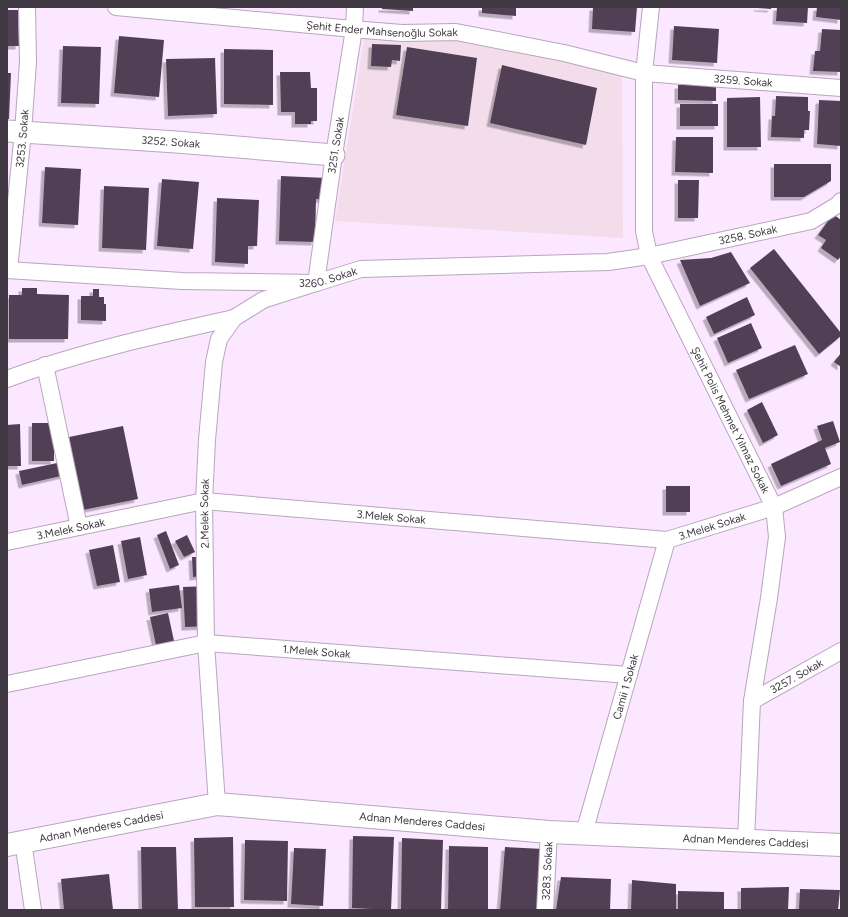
<svg xmlns="http://www.w3.org/2000/svg" width="848" height="917" font-family="Figtree,sans-serif">
<defs>
<filter id="shadow"><feDropShadow dx="-3.5" dy="3.5" stdDeviation="0" flood-color="#0004"/></filter>
</defs>
<rect width="100%" height="100%" fill="#fbe7ff"/>
<polygon fill="#f3ddeb" points="365,33 455,37 622,75 623,238 335,221"/>
<g fill="#514155" filter="url(#shadow)">
<polygon points="382,7 413,7 413,11 382,9"/>
<polygon points="482,7 516,7 516,16 482,13"/>
<polygon points="593,7 637,7 635,32 592,29"/>
<polygon points="757,7 771,7 771,9 757,8"/>
<polygon points="777,7 808,7 807,23 776,21"/>
<polygon points="817,7 841,7 841,20 816,17"/>
<polygon points="7,10 18,10 19,46 7,46"/>
<polygon points="674,26 719,29 717,63 672,60"/>
<polygon points="822,29 841,30 841,72 813,71 815,51 820,51"/>
<polygon points="119,36 164,40 159,97 114,93"/>
<polygon points="372,44 401,45 400,61 392,60 391,67 371,66"/>
<polygon points="63,46 101,47 99,104 61,103"/>
<polygon points="407,47 477,58 468,126 396,115"/>
<polygon points="224,49 273,50 273,105 224,104"/>
<polygon points="215,58 217,114 168,116 166,59"/>
<polygon points="502,65 597,88 586,145 490,123"/>
<polygon points="280,72 310,72 311,88 317,88 317,121 311,121 311,124 295,124 295,112 281,112"/>
<polygon points="7,73 11,73 9,119 7,119"/>
<polygon points="678,85 716,85 716,101 678,100"/>
<polygon points="776,96 808,97 808,111 810,111 809,130 804,130 804,138 771,137 772,116 775,116"/>
<polygon points="760,97 761,147 727,147 727,98"/>
<polygon points="819,100 841,101 841,146 817,144"/>
<rect x="680" y="104" width="38" height="22"/>
<polygon points="676,137 713,137 713,173 675,172"/>
<polygon points="774,164 831,164 831,181 804,197 774,197"/>
<polygon points="45,167 81,169 78,225 42,223"/>
<polygon points="281,176 327,178 326,200 316,199 315,242 279,241"/>
<polygon points="162,179 199,182 193,249 157,246"/>
<polygon points="678,180 699,180 698,218 678,218"/>
<polygon points="104,186 149,188 146,250 102,248"/>
<polygon points="217,198 259,200 257,246 248,246 248,264 215,262"/>
<polygon points="833,214 841,220 841,256 838,260 821,248 826,240 818,235"/>
<polygon points="774,249 841,333 841,336 819,354 750,268"/>
<polygon points="731,252 750,283 700,306 680,260 711,258"/>
<polygon points="22,288 37,288 37,294 69,295 68,339 9,339 9,295 22,295"/>
<polygon points="93,289 99,289 99,297 104,297 104,304 106,304 106,321 81,320 81,296 93,296"/>
<polygon points="747,297 755,315 714,334 706,317"/>
<polygon points="751,323 762,348 728,363 717,338"/>
<polygon points="795,345 808,374 749,399 736,370"/>
<polygon points="841,353 841,367 834,362"/>
<polygon points="762,402 778,435 763,443 747,410"/>
<polygon points="833,421 840,442 825,448 831,464 781,486 771,464 822,440 817,426"/>
<rect x="32" y="423" width="22" height="38"/>
<polygon points="20,424 21,466 7,466 7,425"/>
<polygon points="123,426 138,499 83,510 69,437"/>
<polygon points="62,462 65,475 22,485 19,471"/>
<rect x="666" y="486" width="24" height="26"/>
<polygon points="166,531 179,565 170,569 157,535"/>
<polygon points="187,535 195,552 184,557 175,541"/>
<polygon points="140,537 147,575 128,579 121,541"/>
<polygon points="113,545 120,582 97,586 89,550"/>
<polygon points="192,557 200,557 202,576 193,577"/>
<polygon points="179,585 182,608 152,612 149,589"/>
<polygon points="209,586 211,626 185,627 183,587"/>
<polygon points="168,613 174,641 156,645 150,617"/>
<polygon points="353,836 394,837 391,910 352,908"/>
<polygon points="233,837 234,907 195,907 194,838"/>
<polygon points="402,838 443,840 441,910 401,909"/>
<polygon points="245,840 288,841 287,901 244,900"/>
<polygon points="449,846 488,847 488,910 448,910"/>
<polygon points="141,847 176,847 178,910 142,910"/>
<polygon points="505,847 544,849 539,910 500,910"/>
<polygon points="294,848 326,849 323,906 291,904"/>
<polygon points="109,874 113,910 64,910 61,879"/>
<polygon points="561,877 611,879 610,910 556,910"/>
<polygon points="632,880 676,884 676,910 631,910"/>
<polygon points="789,887 788,910 741,910 741,888"/>
<polygon points="800,889 840,890 838,910 799,910"/>
<polygon points="678,891 724,892 724,910 678,910"/>
</g>
<g fill="none" stroke-linecap="round" stroke-linejoin="round">
<defs>
<g id="minor">
<path id="s1" d="M116,7l248,23 38,3 54,-1 108,21 80,20 197,15"/>
<path id="s2" d="M651,7l-7,66v158l5,25 125,251 3,30 -8,61 -17,103 -6,140"/>
<path id="s3" d="M7,270l175,11 134,2 45,-14 247,-7 41,-6 162,-35 28,-17 2,-3"/>
<path id="s4" d="M9,270l14,-138 5,-70 -1,-55"/>
<polyline points="45,365 79,527"/>
<path d="M7,379c73,-27 150,-44 227,-61"/>
<path id="s5" d="M7,542l197,-41 463,39 107,-33 67,-30"/>
<path id="s6" d="M7,684l199,-41 423,32"/>
<path id="s7" d="M752,701l89,-50"/>
<path id="s8" d="M217,804l-11,-161 -2,-142 3,-61 7,-78 5,-23 15,-21 29,-18 53,-17 18,-128 20,-126 1,-22"/>
<path id="s9" d="M584,833l83,-293"/>
<polyline points="23,841 33,910"/>
<path id="s10" d="M545,910l4,-78"/>
</g>
<g id="tertiary">
<path id="s11" d="M7,131l169,11 158,13"/>
</g>
<g id="secondary">
<path id="s12" d="M7,845l210,-41 332,28 292,13"/>
</g>
</defs>
<use href="#minor" stroke="#b9a6bd" stroke-width="18"/>
<use href="#tertiary" stroke="#b9a6bd" stroke-width="23"/>
<use href="#secondary" stroke="#b9a6bd" stroke-width="24"/>
<use href="#minor" stroke="#fff" stroke-width="16"/>
<use href="#tertiary" stroke="#fff" stroke-width="21"/>
<use href="#secondary" stroke="#fff" stroke-width="22"/>
</g>
<g text-anchor="middle" stroke-width="4" stroke-linejoin="round" paint-order="stroke">
<g font-size="11" fill="#403842" stroke="#fcfcfc">
<text dy="4" stroke="none"><textPath href="#s1" startOffset="267">Şehit Ender Mahsenoğlu Sokak</textPath></text>
<text dy="4" stroke="none"><textPath href="#s1" startOffset="633">3259. Sokak</textPath></text>
<text dy="4" stroke="none"><textPath href="#s4" startOffset="132">3253. Sokak</textPath></text>
<text dy="4" stroke="none"><textPath href="#s11" startOffset="164">3252. Sokak</textPath></text>
<text dy="4" stroke="none"><textPath href="#s8" startOffset="721">3251. Sokak</textPath></text>
<text dy="4" stroke="none"><textPath href="#s3" startOffset="746">3258. Sokak</textPath></text>
<text dy="4" stroke="none"><textPath href="#s3" startOffset="322">3260. Sokak</textPath></text>
<text dy="4" stroke="none"><textPath href="#s2" startOffset="433">Şehit Polis Mehmet Yılmaz Sokak</textPath></text>
<text dy="4" stroke="none"><textPath href="#s8" startOffset="291">2.Melek Sokak</textPath></text>
<text dy="4" stroke="none"><textPath href="#s5" startOffset="389">3.Melek Sokak</textPath></text>
<text dy="4" stroke="none"><textPath href="#s5" startOffset="713">3.Melek Sokak</textPath></text>
<text dy="4" stroke="none"><textPath href="#s5" startOffset="65">3.Melek Sokak</textPath></text>
<text dy="4" stroke="none"><textPath href="#s6" startOffset="314">1.Melek Sokak</textPath></text>
<text dy="4" stroke="none"><textPath href="#s7" startOffset="51">3257. Sokak</textPath></text>
<text dy="4" stroke="none"><textPath href="#s9" startOffset="152">Camii 1 Sokak</textPath></text>
<text dy="4" stroke="none"><textPath href="#s12" startOffset="420">Adnan Menderes Caddesi</textPath></text>
<text dy="4" stroke="none"><textPath href="#s12" startOffset="96">Adnan Menderes Caddesi</textPath></text>
<text dy="4" stroke="none"><textPath href="#s12" startOffset="744">Adnan Menderes Caddesi</textPath></text>
<text dy="4" stroke="none"><textPath href="#s10" startOffset="39">3283. Sokak</textPath></text>
</g>
</g>
<rect width="848" height="917" fill="none" stroke="#403842" stroke-width="16"/>
</svg>
